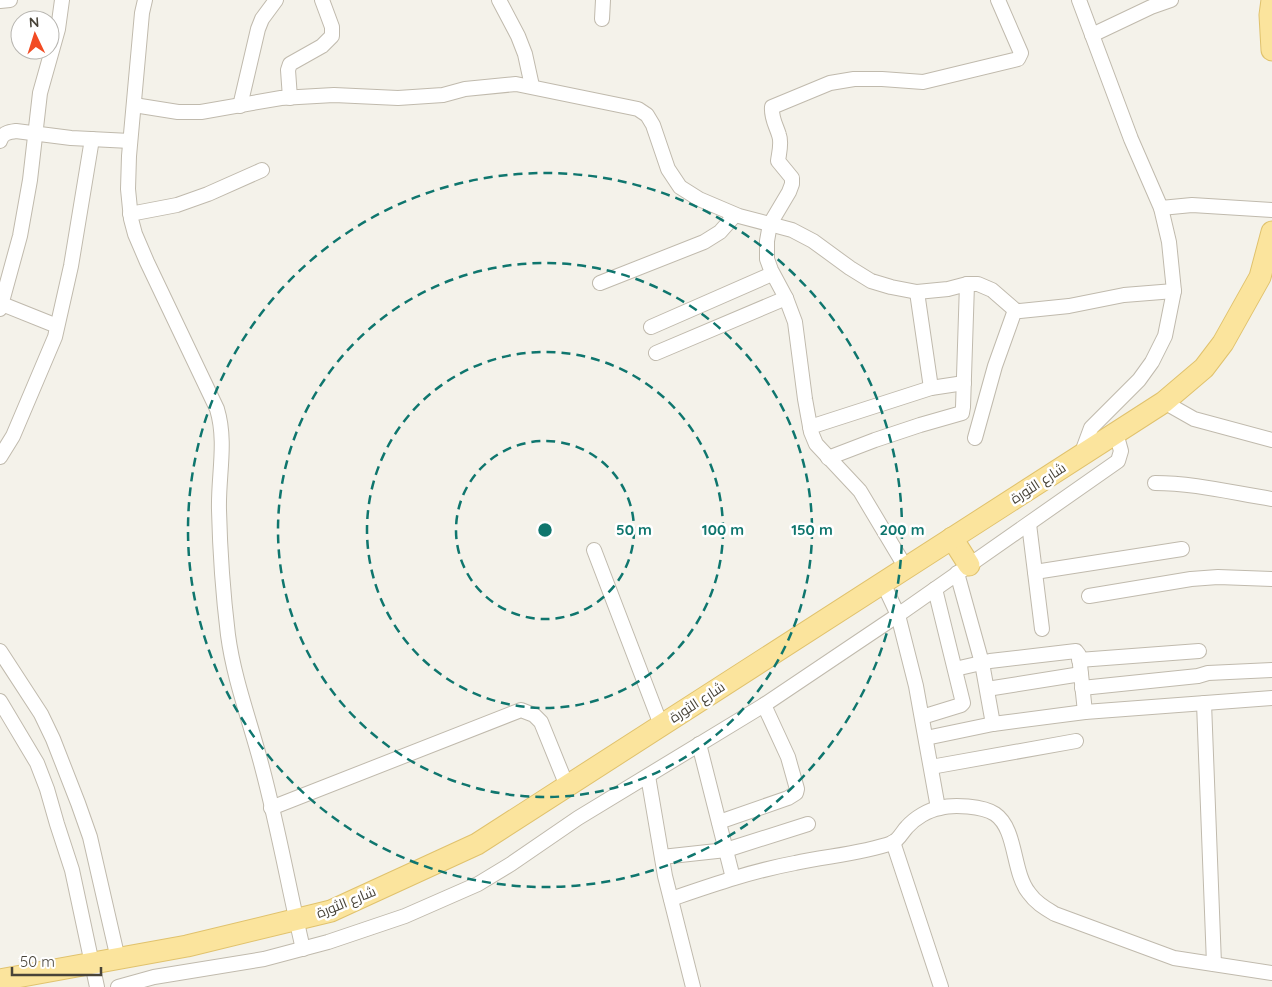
<svg xmlns="http://www.w3.org/2000/svg" width="1272" height="987" font-family="Quicksand,Cairo,sans-serif">
<rect width="100%" height="100%" fill="#f4f2ea"/>
<g fill="none" stroke-linecap="round" stroke-linejoin="round">
<defs>
<g id="minor">
<path d="M145,0l-3,13 -13,143 -1,33 3,30 4,15 12,28 70,147c10,33 1,67 2,101 1,42 4,84 9,125 6,45 23,89 34,132 16,60 27,122 41,182"/>
<polyline points="499,0 518,36 525,54 532,86"/>
<polyline points="1079,0 1131,139 1161,208 1169,242 1174,291 1165,336 1152,362 1139,380 1091,428 1081,455"/>
<polyline points="0,1 10,0"/>
<polyline points="602,19 603,0"/>
<polyline points="1092,35 1151,7 1171,0"/>
<polyline points="290,98 288,70 290,64 322,46 332,36 332,27 322,0"/>
<polyline points="134,105 178,112 201,112 281,98 334,95 398,98 443,95 465,89 516,84 638,109 647,115 653,125 668,169 680,187 699,199 739,216 792,230 813,241 850,268 871,281 891,287 917,292 948,289 967,284 978,284 992,290 1015,310 1020,311 1069,306 1124,295 1174,291"/>
<polyline points="240,106 258,29 262,19 276,0"/>
<path d="M0,141c2,-8 9,-9 16,-10l55,7 59,3"/>
<polyline points="1161,208 1192,205 1272,210"/>
<polyline points="130,214 177,205 208,194 262,170"/>
<polyline points="600,283 704,242 720,232 735,215"/>
<polyline points="917,292 931,388"/>
<polyline points="2,304 57,326"/>
<polyline points="0,309 20,236 30,180 40,93 58,29 62,0"/>
<polyline points="651,327 772,274"/>
<polyline points="656,353 786,298"/>
<polyline points="1164,402 1194,419 1272,440"/>
<polyline points="810,427 931,388 964,383"/>
<polyline points="975,438 995,366 1015,310"/>
<polyline points="0,457 13,436 55,337 71,266 92,139"/>
<polyline points="828,458 875,440 920,425 962,413 963,407 967,284"/>
<path d="M1155,483c39,0 78,10 117,16"/>
<polyline points="1029,524 1042,629"/>
<polyline points="594,550 661,725"/>
<path d="M906,568l-46,-77 -44,-47 -5,-12 -6,-33 -10,-77 -9,-24 -15,-28 -4,-11v-18l3,-17 19,-32 3,-8v-6l-14,-17c1,-8 4,-18 1,-26 -3,-10 -8,-17 -7,-28l58,-24 24,-4h28l41,3 95,-23 3,-6 -23,-53"/>
<polyline points="1035,572 1182,549"/>
<polyline points="957,573 982,663 993,724"/>
<polyline points="1089,596 1191,579 1218,577 1272,579"/>
<polyline points="0,651 41,714 53,739 78,803 90,837 118,959"/>
<polyline points="1079,660 1199,651"/>
<polyline points="955,669 990,661 1076,651 1079,655 1085,712"/>
<polyline points="1082,688 1198,676 1208,673 1272,670"/>
<polyline points="987,689 1081,674"/>
<polyline points="0,701 37,763 47,789 57,824 72,870 97,987"/>
<polyline points="1204,703 1214,964"/>
<polyline points="922,717 961,705 963,703 935,589"/>
<polyline points="926,738 993,724 1085,712 1272,698"/>
<polyline points="699,744 733,878"/>
<polyline points="931,767 1076,741"/>
<polyline points="648,776 665,876 693,987"/>
<polyline points="271,808 521,710 534,715 541,722 567,786"/>
<polyline points="938,808 916,686 898,615 1118,461 1121,451 1116,433"/>
<polyline points="719,822 788,798 796,793 797,789 788,757 764,705"/>
<polyline points="893,842 941,987"/>
<polyline points="662,857 726,850 808,824"/>
<path d="M671,899c41,-14 81,-28 124,-36 31,-7 66,-9 97,-20 7,-3 10,-11 15,-16 8,-9 21,-17 33,-19 13,-4 43,-2 55,6 22,15 17,58 34,79 7,10 16,15 26,21l119,44 98,15"/>
<polyline points="118,987 154,977 264,959 328,942 405,916 478,884 511,864 578,818 764,705 898,615 883,583"/>
</g>
<g id="primary">
<polyline points="1272,0 1270,15 1272,50"/>
<polyline points="952,538 969,565"/>
<polyline points="0,980 187,946 331,911 477,844 1164,402 1204,368 1223,343 1260,277 1272,232"/>
</g>
</defs>
<use href="#minor" stroke="#c0baad" stroke-width="16"/>
<use href="#primary" stroke="#e0c26d" stroke-width="23"/>
<use href="#minor" stroke="#fff" stroke-width="14"/>
<use href="#primary" stroke="#fbe49d" stroke-width="21"/>
</g>
<g fill="none" stroke="#0f766e" stroke-width="2.5" stroke-dasharray="9 6">
<circle cx="545" cy="530" r="89"/>
<circle cx="545" cy="530" r="178"/>
<circle cx="545" cy="530" r="267"/>
<circle cx="545" cy="530" r="357"/>
</g>
<g text-anchor="middle" stroke-width="5" stroke-linejoin="round" paint-order="stroke">
<g font-size="14" fill="#484338" stroke="#fff">
<text transform="translate(1038 483) rotate(-33)" y="5">شارع الثورة</text>
<text transform="translate(697 702) rotate(-33)" y="5">شارع الثورة</text>
<text transform="translate(346 902) rotate(-22)" y="5">شارع الثورة</text>
</g>
</g>
<circle cx="545" cy="530" r="8" fill="#0f766e" stroke="#fff" stroke-width="2.5"/>
<g font-size="15" text-anchor="middle" font-weight="bold" fill="#0f766e" stroke="#fff" stroke-width="5" stroke-linejoin="round" paint-order="stroke">
<text x="634" y="535">50 m</text>
<text x="723" y="535">100 m</text>
<text x="812" y="535">150 m</text>
<text x="902" y="535">200 m</text>
</g>
<g transform="translate(35 35) rotate(356)"><circle r="24" fill="#ffffff" stroke="#b6b4af"/>
<path d="M0-4L9 19L0 12L-9 19Z" fill="#f24b23"/>
<text y="-8" font-size="14" font-weight="bold" text-anchor="middle" fill="#484338">N</text>
</g>
<path d="M12 967v8h89v-8" fill="none" stroke="#484338" stroke-width="2.5"/>
<text x="20" y="967" font-size="15" fill="#484338" stroke="#ffffff" stroke-width="4" paint-order="stroke">50 m</text>
</svg>
